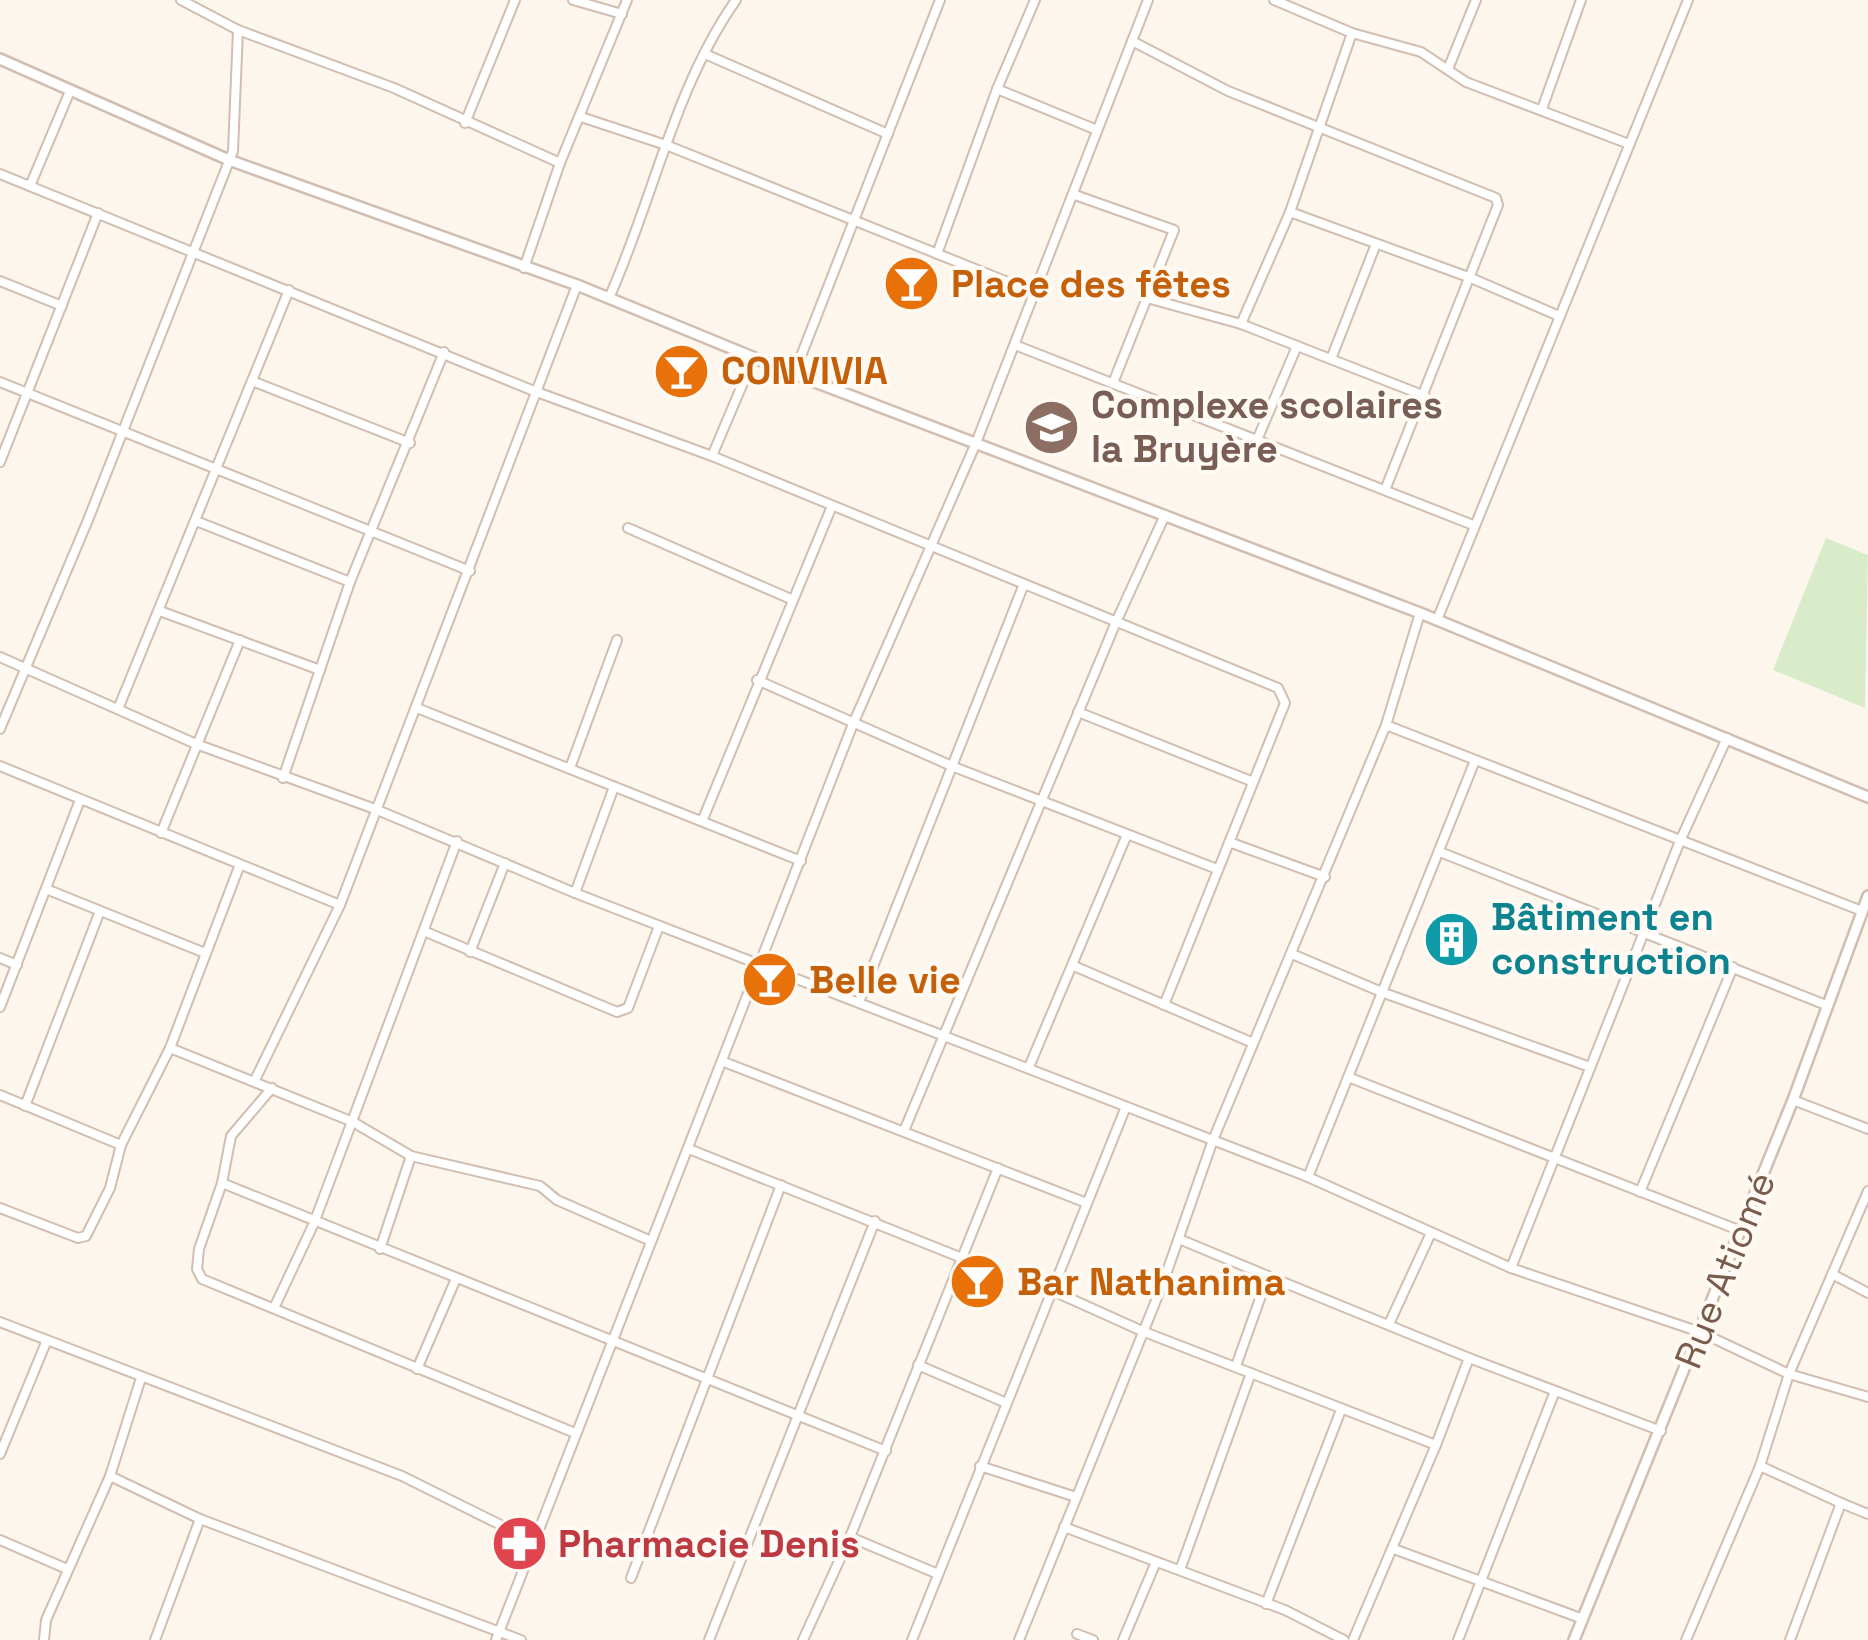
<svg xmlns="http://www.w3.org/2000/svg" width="1868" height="1640" font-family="'Space Grotesk',sans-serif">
<rect width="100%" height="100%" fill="#fdf6ec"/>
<polygon fill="#d8ecc9" points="1826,538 1868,555 1865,708 1773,670"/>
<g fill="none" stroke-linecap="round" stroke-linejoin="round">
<defs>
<g id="minor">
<polyline points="181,0 238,30 394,88 560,163"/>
<polyline points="573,0 622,14"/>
<polyline points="1274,0 1352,33 1421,52 1466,82 1629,144"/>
<polyline points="1132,41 1228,91 1496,198 1498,205 1385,490"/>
<polyline points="705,54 888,134"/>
<polyline points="1448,69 1476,0"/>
<polyline points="997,89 1097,130"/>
<polyline points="1542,109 1581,0"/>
<polyline points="581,117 666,145 1035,293"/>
<polyline points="465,123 515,0"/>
<polyline points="0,174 534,391 712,456 1278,688 1285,703 1164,1005"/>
<polyline points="30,186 70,91"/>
<polyline points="1075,195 1174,230 1113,383"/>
<polyline points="1290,212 1471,278 1559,316"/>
<polyline points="937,254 997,89 1035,0"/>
<polyline points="524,268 560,163 627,0"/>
<polyline points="0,281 62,306"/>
<path d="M609,298c44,-98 65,-210 127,-298"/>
<polyline points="1147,298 1241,324 1425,396"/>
<polyline points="1241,324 1290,212 1352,33"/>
<polyline points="1015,345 1473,525"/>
<polyline points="1331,359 1376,244"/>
<polyline points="794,374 940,0"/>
<polyline points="252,381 410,443"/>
<polyline points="0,382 470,571"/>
<polyline points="1257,440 1297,346"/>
<polyline points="712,456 754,357"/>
<polyline points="0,462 98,213"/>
<polyline points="196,521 350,582"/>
<polyline points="628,528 793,600"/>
<polyline points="160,611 320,670"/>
<polyline points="1437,620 1688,0"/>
<polyline points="0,657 196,744 375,809 575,893 1308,1177 1511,1268 1700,1332 1789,1374 1868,1397"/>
<polyline points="757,680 954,767 1217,869"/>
<polyline points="417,708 801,861"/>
<polyline points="118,709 289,290"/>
<polyline points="1078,712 1251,781"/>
<polyline points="1386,725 1862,911"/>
<polyline points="0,729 88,520 233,151 238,30"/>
<polyline points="0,766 340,905"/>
<polyline points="570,768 617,640"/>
<polyline points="283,778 350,582 444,352"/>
<polyline points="703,819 832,506"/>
<polyline points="161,833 240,640"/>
<polyline points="1229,842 1325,877"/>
<polyline points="1440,852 1826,1005"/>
<polyline points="46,889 205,953"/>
<polyline points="575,893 614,787"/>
<polyline points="426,932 617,1012 628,1008 659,926"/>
<polyline points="470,952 505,863"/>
<polyline points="1292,954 1384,993 1590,1067"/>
<polyline points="0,958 17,965"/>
<polyline points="1074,966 1253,1043"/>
<polyline points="859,1002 1024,584"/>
<polyline points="0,1007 80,800"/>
<polyline points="170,1048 353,1122 411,1156 540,1186 557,1200 651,1241"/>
<polyline points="724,1062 1084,1202"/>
<polyline points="1029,1067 1126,837"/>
<polyline points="1348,1077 1741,1231"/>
<polyline points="255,1080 340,905 577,285"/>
<polyline points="272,1088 231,1136 222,1183 199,1249 197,1269 202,1279 575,1433"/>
<polyline points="0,1095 121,1145"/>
<polyline points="1793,1100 1868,1129"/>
<polyline points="25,1106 100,911"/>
<polyline points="904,1131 1116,622 1165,515"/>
<polyline points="689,1149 962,1258"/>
<polyline points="1308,1177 1474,763"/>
<polyline points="222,1183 886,1451"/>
<polyline points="1640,1192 1733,967"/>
<polyline points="0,1208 78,1238 86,1236 110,1188 121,1145 170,1048 239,867"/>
<polyline points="1179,1239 1268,1276 1236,1366"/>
<polyline points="380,1249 411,1156"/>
<polyline points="1511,1268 1680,841 1727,738"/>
<polyline points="1832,1274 1868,1293"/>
<polyline points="1268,1276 1469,1358 1436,1445"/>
<polyline points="1051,1290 1142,1331 1436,1445 1353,1640"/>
<polyline points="274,1308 314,1223 457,841"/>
<polyline points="0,1322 402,1476 533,1541"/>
<polyline points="1389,1324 1431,1233"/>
<polyline points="1469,1358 1661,1431"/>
<polyline points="918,1365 1004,1402"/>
<polyline points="417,1369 455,1281"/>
<polyline points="0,1454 47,1340"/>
<polyline points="980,1466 1076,1497"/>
<polyline points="1760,1466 1841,1503 1790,1640"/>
<polyline points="110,1476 200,1519 521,1640"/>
<polyline points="1841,1503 1868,1514"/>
<polyline points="1064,1527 1285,1610 1344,1640"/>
<polyline points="850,1537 938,1574"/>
<polyline points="0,1540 67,1569"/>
<polyline points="1394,1549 1583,1619"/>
<polyline points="1180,1570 1251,1373"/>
<polyline points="631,1578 781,1185"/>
<polyline points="1266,1604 1341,1410"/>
<polyline points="1077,1634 1093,1640"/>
<polyline points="44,1640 46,1620 110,1476 141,1378"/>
<polyline points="155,1640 200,1519"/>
<polyline points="496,1640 853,724 976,443 1148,0"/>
<polyline points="709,1640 875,1221"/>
<polyline points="803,1640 850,1537 998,1168"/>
<polyline points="912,1640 1125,1109"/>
<polyline points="1019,1640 1163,1283 1213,1140 1386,725 1420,613"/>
<polyline points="1123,1640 1156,1562"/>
<polyline points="1458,1640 1555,1391"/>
<polyline points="1686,1640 1760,1466 1789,1374 1868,1191"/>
</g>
<g id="tertiary">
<polyline points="0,59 229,160 577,285 794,374 1420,613 1868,797"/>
<polyline points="1574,1640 1793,1100 1868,896"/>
</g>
</defs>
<use href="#minor" stroke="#d1beb0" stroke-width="12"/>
<use href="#tertiary" stroke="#d1beb0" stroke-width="14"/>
<use href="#minor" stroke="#fff" stroke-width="8"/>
<use href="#tertiary" stroke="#fff" stroke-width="9"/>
</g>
<defs>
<symbol id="bar-disc" viewBox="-11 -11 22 22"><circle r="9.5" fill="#e8710a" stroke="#fffaf3"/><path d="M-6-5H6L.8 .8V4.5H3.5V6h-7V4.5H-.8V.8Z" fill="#fff"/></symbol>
<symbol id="school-disc" viewBox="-11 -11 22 22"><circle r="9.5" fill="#8d6e63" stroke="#fffaf3"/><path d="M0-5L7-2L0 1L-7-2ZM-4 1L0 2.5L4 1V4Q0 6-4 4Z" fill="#fff"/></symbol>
<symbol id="building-disc" viewBox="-11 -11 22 22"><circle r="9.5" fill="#0f9aa8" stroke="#fffaf3"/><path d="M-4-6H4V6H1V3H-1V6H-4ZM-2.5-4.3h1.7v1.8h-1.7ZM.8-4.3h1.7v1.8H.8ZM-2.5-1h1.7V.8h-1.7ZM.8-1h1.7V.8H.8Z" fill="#fff"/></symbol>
<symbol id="pharmacy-disc" viewBox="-11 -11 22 22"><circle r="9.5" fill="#e0444e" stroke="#fffaf3"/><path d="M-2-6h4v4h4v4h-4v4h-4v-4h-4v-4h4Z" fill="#fff"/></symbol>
</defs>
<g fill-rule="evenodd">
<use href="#bar-disc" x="880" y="252" width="63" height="63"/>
<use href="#bar-disc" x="650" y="340" width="63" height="63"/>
<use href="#school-disc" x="1020" y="396" width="63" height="63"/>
<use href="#building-disc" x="1420" y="908" width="63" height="63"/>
<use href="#bar-disc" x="738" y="948" width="63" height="63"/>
<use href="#bar-disc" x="946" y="1250" width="63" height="63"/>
<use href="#pharmacy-disc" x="488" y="1512" width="63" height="63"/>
</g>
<g text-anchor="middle" stroke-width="8" stroke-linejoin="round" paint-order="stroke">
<g font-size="38" font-weight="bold" fill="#c56008" stroke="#fffaf3" text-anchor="start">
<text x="951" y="297">Place des fêtes</text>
<text x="721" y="384">CONVIVIA</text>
<text x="809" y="993">Belle vie</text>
<text x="1017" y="1295">Bar Nathanima</text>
</g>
<g font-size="38" font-weight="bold" fill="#785e54" stroke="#fffaf3" text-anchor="start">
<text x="1091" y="418">Complexe scolaires<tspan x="1091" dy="44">la Bruyère</tspan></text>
</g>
<g font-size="38" font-weight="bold" fill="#0d838f" stroke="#fffaf3" text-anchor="start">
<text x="1491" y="930">Bâtiment en<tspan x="1491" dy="44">construction</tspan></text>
</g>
<g font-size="38" fill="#7a5c4d" stroke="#fffaf3">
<text transform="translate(1725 1270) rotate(-68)" y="13">Rue Atiomé</text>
</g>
<g font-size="38" font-weight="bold" fill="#be3a42" stroke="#fffaf3" text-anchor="start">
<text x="558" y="1557">Pharmacie Denis</text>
</g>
</g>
</svg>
